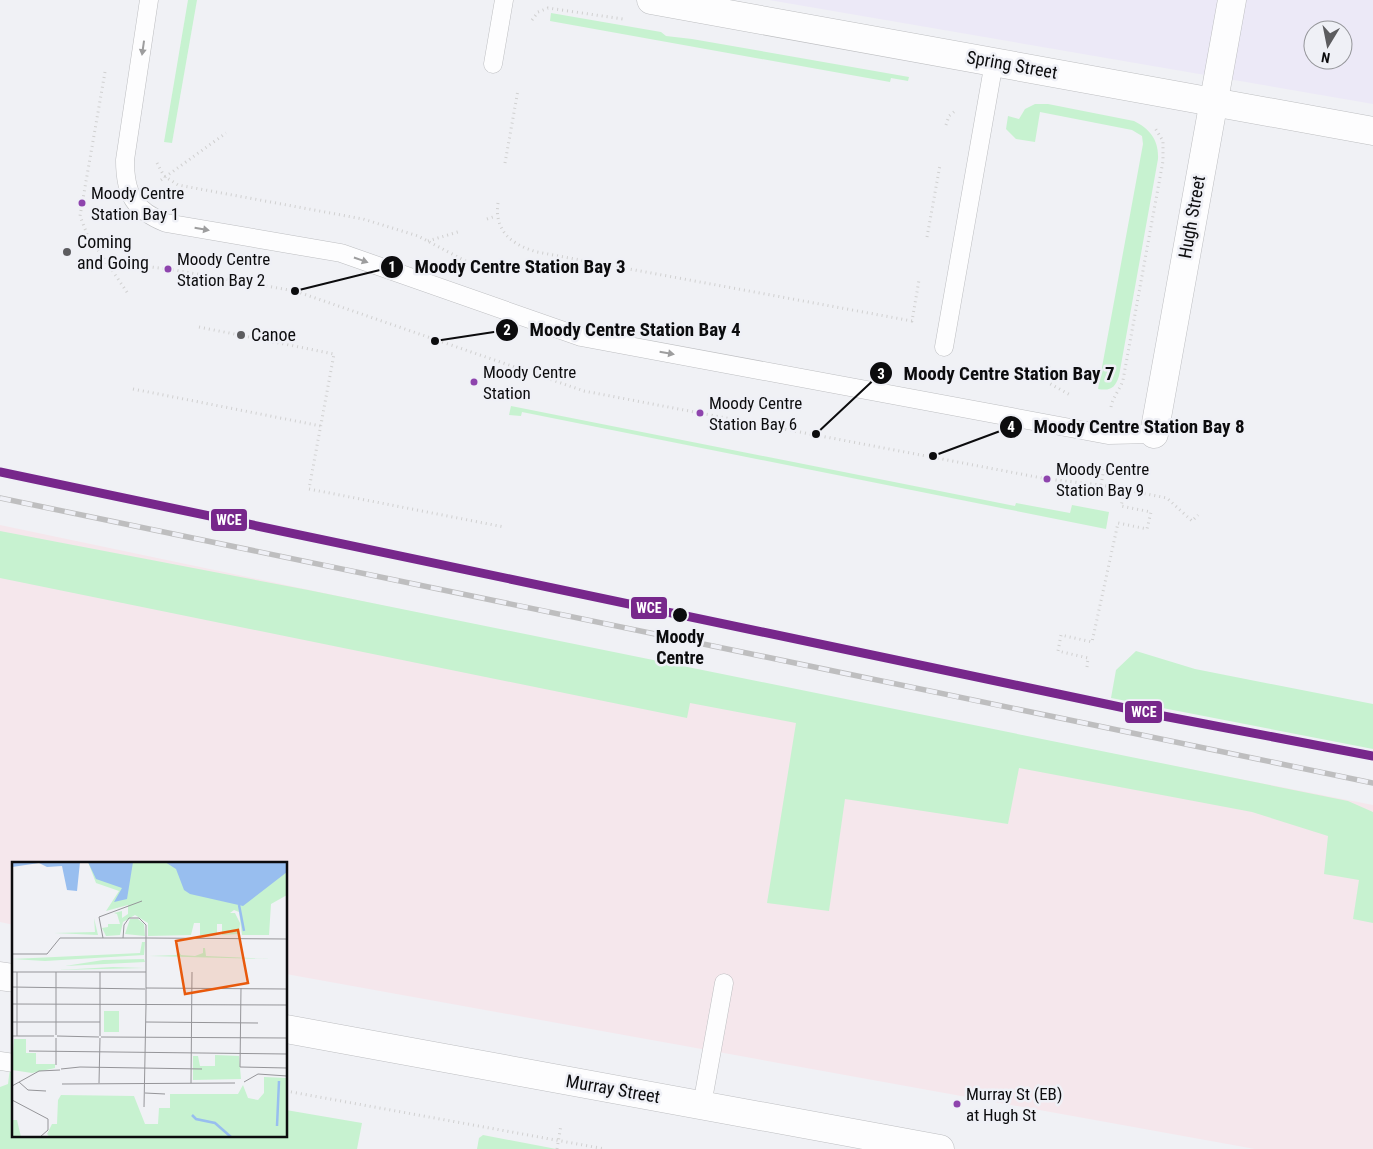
<svg xmlns="http://www.w3.org/2000/svg" width="1373" height="1149" font-family="'Roboto Condensed',sans-serif">
<rect width="100%" height="100%" fill="#f0f1f5"/>
<path fill="#ece9f7" fill-rule="evenodd" d="M769,0h604v104zM1313,30h30v30h-30z"/>
<polygon fill="#f5e7ec" points="0,525 776,688 1373,805 1373,1149 1255,1149 286,974 286,863 14,863 14,925 0,922"/>
<g fill="#c7f2d0">
<polygon points="188,0 197,0 172,143 164,142"/>
<polygon points="551,13 661,32 666,36 692,39 909,77 908,81 891,78 890,82 550,21"/>
<path d="M1035,104h13l86,17c16,8 25,19 24,38l-39,217c-4,12 -8,15 -21,13l45,-245 -1,-8 -10,-6 -92,-18 -5,30 -19,-3 -10,-10 2,-13 11,3 6,-10z"/>
<polygon points="511,406 1015,506 1016,503 1070,513 1072,505 1109,512 1106,529 522,412 521,416 509,415"/>
<polygon points="0,531 308,590 1348,801 1373,812 1373,923 1353,919 1359,880 1324,874 1328,836 1252,812 1019,768 1008,824 845,799 829,911 767,903 796,723 690,703 687,718 0,578"/>
<polygon points="1136,651 1195,669 1373,704 1373,749 1111,698 1116,670"/>
<polygon points="10,1068 14,1069 14,1135 286,1135 286,1110 362,1123 357,1149 0,1149 0,1087 8,1084"/>
<polygon points="483,1135 546,1147 556,1149 477,1149 479,1138"/>
</g>
<g fill="none" stroke-linecap="round" stroke-linejoin="round">
<defs>
<g id="lane">
<path d="M149,0l-24,160c0,35 9,50 41,63l175,30 240,84 527,98 46,-1"/>
<polyline points="493,64 504,0"/>
<polyline points="944,347 994,62"/>
<polyline points="0,1061 14,1063"/>
<polyline points="702,1105 724,983"/>
</g>
<g id="street">
<polyline points="651,0 1373,131"/>
<polyline points="1154,434 1232,0"/>
</g>
<g id="secondary">
<polyline points="0,976 14,978"/>
<polyline points="286,1029 940,1149"/>
</g>
</defs>
<use href="#lane" stroke="#bdbec1" stroke-width="19"/>
<use href="#street" stroke="#bdbec1" stroke-width="29"/>
<use href="#secondary" stroke="#bdbec1" stroke-width="29"/>
<g stroke="#d0d0d0" stroke-width="3" stroke-dasharray="1 4" stroke-linecap="butt">
<polyline points="532,20 538,12 548,8 623,19"/>
<polyline points="105,72 80,216 87,234 129,295"/>
<polyline points="946,125 949,116 955,111"/>
<polyline points="157,163 164,176 178,185 363,219 418,236 473,265"/>
<polyline points="505,163 518,90"/>
<polyline points="161,180 226,133"/>
<path d="M498,203c-4,28 14,42 39,49l375,69 7,-41"/>
<polyline points="487,219 496,216"/>
<polyline points="927,237 940,165"/>
<polyline points="428,241 461,231"/>
<polyline points="108,262 168,269 295,291 584,391 1047,479 1101,485 1167,498 1192,521 1198,515"/>
<polyline points="108,262 117,255"/>
<polyline points="199,327 334,354 309,489 504,527"/>
<polyline points="1049,366 1047,382 1072,396"/>
<polyline points="133,389 321,426"/>
<path d="M1111,407c2,-11 9,-17 12,-27l40,-219v-20l-8,-13"/>
<polyline points="1101,485 1104,468"/>
<polyline points="1087,667 1088,658 1058,651 1061,635 1092,642 1118,523 1147,529 1151,512 1121,506 1125,490"/>
<polyline points="286,1091 605,1149"/>
<polyline points="557,1149 561,1125"/>
</g>
<use href="#lane" stroke="#fdfdfe" stroke-width="18"/>
<use href="#street" stroke="#fdfdfe" stroke-width="28"/>
<use href="#secondary" stroke="#fdfdfe" stroke-width="28"/>
<defs>
<polyline id="rail" points="0,498 1373,783"/>
</defs>
<use href="#rail" stroke="#bebebf" stroke-width="5.5"/>
<use href="#rail" stroke="#eff0f6" stroke-width="4" stroke-dasharray="11" stroke-linecap="butt"/>
<defs>
<polyline id="rail-1" points="0,472 1158,715 1373,756"/>
</defs>
<use href="#rail-1" stroke="#eff0f6" stroke-width="12"/>
<use href="#rail-1" stroke="#77278b" stroke-width="9"/>
</g>
<defs><path id="oneway-solid" d="M-6-.8H1V-3.2L6.5 0L1 3.2V.8H-6Z" transform="scale(1.25)"/></defs>
<g fill="#9d9d9e">
<use href="#oneway-solid" transform="translate(143 48) rotate(98)"/>
<use href="#oneway-solid" transform="translate(202 229) rotate(10)"/>
<use href="#oneway-solid" transform="translate(361 260) rotate(19)"/>
<use href="#oneway-solid" transform="translate(667 353) rotate(10)"/>
</g>
<g fill="#8e44ad" stroke="#eff0f6" stroke-width="2">
<circle cx="82" cy="203" r="4.5"/>
<circle cx="168" cy="269" r="4.5"/>
<circle cx="474" cy="382" r="4.5"/>
<circle cx="700" cy="413" r="4.5"/>
<circle cx="1047" cy="479" r="4.5"/>
<circle cx="957" cy="1104" r="4.5"/>
</g>
<g fill="#5c5c5f" stroke="#eff0f6" stroke-width="2">
<circle cx="67" cy="252" r="5"/>
<circle cx="241" cy="335" r="5"/>
</g>
<circle fill="#0c0c0e" stroke="#eff0f6" stroke-width="2" cx="680" cy="615" r="8"/>
<g text-anchor="middle" stroke-width="5" stroke-linejoin="round" paint-order="stroke">
<g font-size="17" fill="#0c0c0e" stroke="#eff0f6" text-anchor="start">
<text x="91" y="199">Moody Centre<tspan x="91" dy="21">Station Bay 1</tspan></text>
<text x="177" y="265">Moody Centre<tspan x="177" dy="21">Station Bay 2</tspan></text>
<text x="483" y="378">Moody Centre<tspan x="483" dy="21">Station</tspan></text>
<text x="709" y="409">Moody Centre<tspan x="709" dy="21">Station Bay 6</tspan></text>
<text x="1056" y="475">Moody Centre<tspan x="1056" dy="21">Station Bay 9</tspan></text>
<text x="966" y="1100">Murray St (EB)<tspan x="966" dy="21">at Hugh St</tspan></text>
</g>
<g font-size="18" fill="#0c0c0e" stroke="#eff0f6">
<text transform="translate(1012 65) rotate(10)" y="6">Spring Street</text>
<text transform="translate(1192 217) rotate(-80)" y="6">Hugh Street</text>
<text transform="translate(613 1089) rotate(10)" y="6">Murray Street</text>
</g>
<g font-size="18" fill="#0c0c0e" stroke="#eff0f6" text-anchor="start">
<text x="77" y="248">Coming<tspan x="77" dy="21">and Going</tspan></text>
<text x="251" y="341">Canoe</text>
</g>
<g font-size="18" font-weight="bold" fill="#0c0c0e" stroke="#eff0f6">
<text x="680" y="643">Moody<tspan x="680" dy="21">Centre</tspan></text>
</g>
</g>
<g transform="translate(12 862)">
<rect width="275" height="275" fill="#f0f1f5"/>
<path d="M76,0h199v33l-16,9 -2,31h-27l-3,-23 -5,-2 -4,3h5l5,10 -1,11 -17,1v-11h-5v11h-17v-12h-6l-3,12 -43,1v-13l-13,-8 -12,7 -3,13 -14,1 -4,-8 6,-1v-3h12l-3,-10 -3,-1 8,-2v7l6,-4v-9l-22,6 13,-20 -23,-8zM82,56l4,17 -44,-2 41,-1zM118,57h8l6,5 1,12 -20,-2zM130,80h3l-1,13 -99,6 -33,-2 128,-6zM191,86h2l1,8 65,3 -122,-3 27,-1 3,-3 2,3 14,1 8,-3zM132,97l1,3 -80,4 38,-6zM101,105l32,1 -87,2zM92,149h15v21h-15zM2,177h12v14h10v11h19v4l-23,5 -20,-3zM203,193l24,1 2,23 -48,1v-24h5l2,10h15zM252,215l23,1v59h-237l-3,-3 5,-10h5l1,-24 3,-5 73,1 11,28h13l1,-16h11v-14h68l5,-9 5,13 10,2 6,-7zM0,258h5l4,17h-9z" fill="#c7f2d0"/>
<path d="M0,0h68l-3,29 -10,-1 -5,-24 -15,1 -8,-4 -27,4zM76,0h45l-6,37 -13,3 8,-14 -26,-9zM153,0h122v10l-44,34 -53,-12 -6,-4 -8,-21z" fill="#98beef"/>
<path fill="none" stroke="#98beef" stroke-width="2.5" d="M227,43l5,26M180,253l4,4 19,4 16,14M265,264l2,-45"/>
<path fill="none" stroke="#959599" stroke-width="1" d="M91,76l-4,-21 43,-16M0,92h35l13,-16h63M0,110h134M0,125l133,2M134,126l141,1M229,126l-1,79 47,1M0,142l275,1M134,143v-80l-7,-7h-10l-5,7 -1,13h25l139,1M0,160h88M134,160l112,1M44,173v-63M0,174h42M5,174v-64M45,174l42,1M88,174v-64M89,175l186,1M44,176v27M17,189l258,3M49,207l19,-2 122,2M7,220l9,8 18,1M232,220l14,-8 29,2M87,221l1,-45M179,221l1,-111M50,222l173,-1M0,224l27,-15 21,-1M133,231l20,1M0,238l36,19v11l-8,7M132,245l2,-102"/>
<path fill="#e8590c" fill-opacity="0.15" stroke="#e8590c" stroke-width="2.5" d="M226,68l10,53 -63,11 -9,-53z"/>
<rect width="275" height="275" fill="none" stroke="#0c0c0e" stroke-width="2.5"/>
</g>
<path fill="none" stroke="#0c0c0e" stroke-width="2" d="M295 291L392 267M435 341L507 330M816 434L881 373M933 456L1011 427"/>
<g fill="#0c0c0e" stroke="#eff0f6" stroke-width="2">
<circle cx="295" cy="291" r="5"/>
<circle cx="435" cy="341" r="5"/>
<circle cx="816" cy="434" r="5"/>
<circle cx="933" cy="456" r="5"/>
<circle cx="392" cy="267" r="12"/>
<circle cx="507" cy="330" r="12"/>
<circle cx="881" cy="373" r="12"/>
<circle cx="1011" cy="427" r="12"/>
</g>
<g font-size="15" text-anchor="middle" font-weight="bold" fill="#fff">
<text x="392" y="272">1</text>
<text x="507" y="335">2</text>
<text x="881" y="379">3</text>
<text x="1011" y="432">4</text>
</g>
<g font-size="19" text-anchor="middle" font-weight="bold" fill="#0c0c0e" stroke="#eff0f6" stroke-width="5" stroke-linejoin="round" paint-order="stroke">
<text x="520" y="273">Moody Centre Station Bay 3</text>
<text x="635" y="336">Moody Centre Station Bay 4</text>
<text x="1009" y="380">Moody Centre Station Bay 7</text>
<text x="1139" y="433">Moody Centre Station Bay 8</text>
</g>
<g stroke="#eff0f6" stroke-width="2">
<rect x="210" y="508" width="38" height="24" rx="5" fill="#77278b"/>
<rect x="630" y="596" width="38" height="24" rx="5" fill="#77278b"/>
<rect x="1124" y="700" width="39" height="24" rx="5" fill="#77278b"/>
</g>
<g font-size="14" text-anchor="middle" font-weight="bold" fill="#fff">
<text x="229" y="525">WCE</text>
<text x="649" y="613">WCE</text>
<text x="1144" y="717">WCE</text>
</g>
<g transform="translate(1328 45) rotate(190)"><circle r="24" fill="#eff0f6" stroke="#949599"/>
<path d="M0-4L9 19L0 12L-9 19Z" fill="#5c5c5f"/>
<text y="-8" font-size="14" font-weight="bold" text-anchor="middle" fill="#0c0c0e">N</text>
</g>
</svg>
